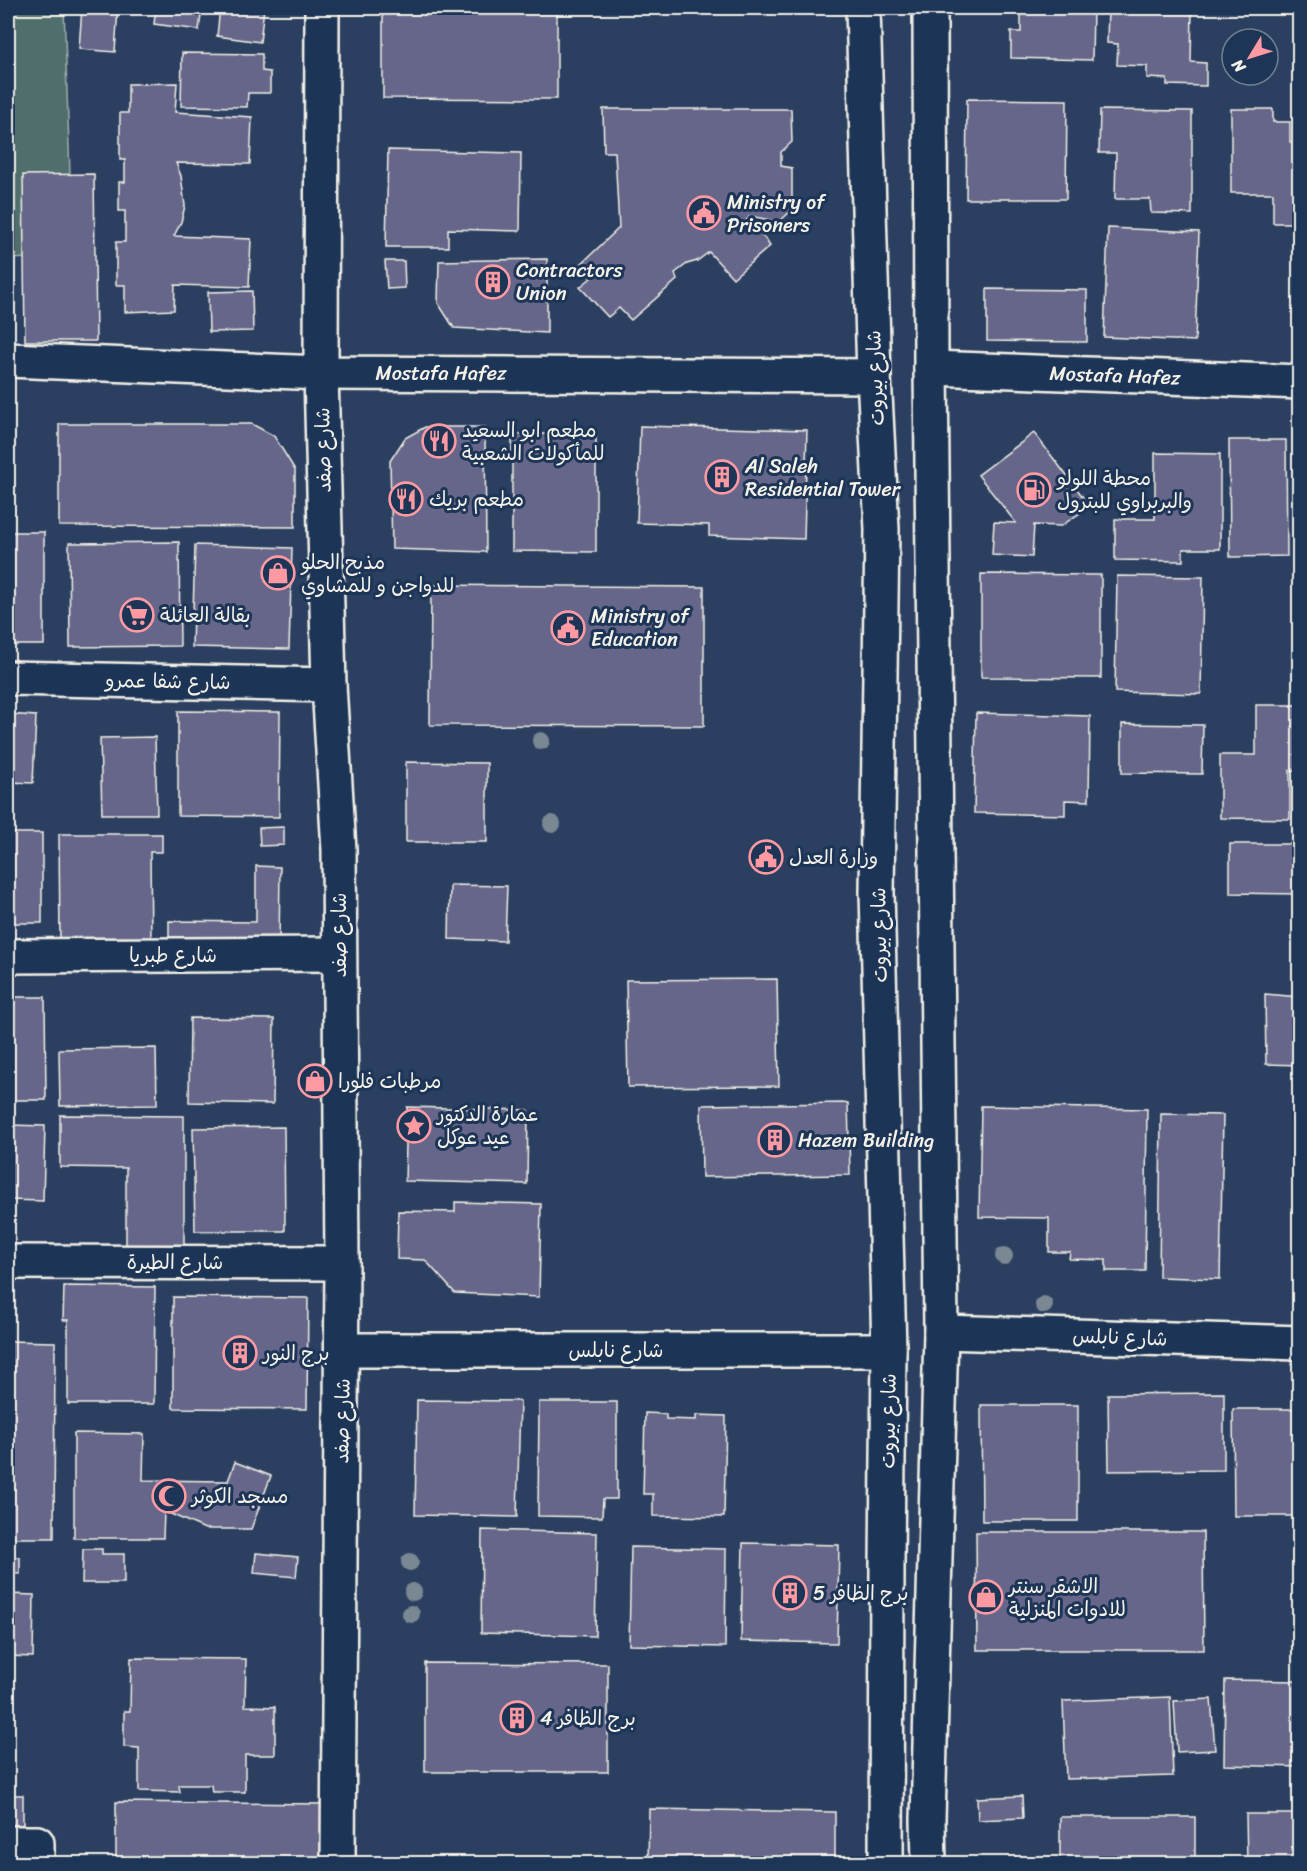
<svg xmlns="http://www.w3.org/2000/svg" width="1307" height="1871" font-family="Sriracha,'Playpen Sans Arabic',sans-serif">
<rect width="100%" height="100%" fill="#2b3f61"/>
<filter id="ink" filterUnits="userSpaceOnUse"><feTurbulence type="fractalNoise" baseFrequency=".0167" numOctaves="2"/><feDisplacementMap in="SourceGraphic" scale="12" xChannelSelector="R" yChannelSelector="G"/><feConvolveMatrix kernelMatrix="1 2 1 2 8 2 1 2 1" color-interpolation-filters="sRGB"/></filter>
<g filter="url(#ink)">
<polygon fill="#506e6c" stroke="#a2b0aa" stroke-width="1.5" points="64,9 73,256 8,259 8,11"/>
<g fill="#656689" stroke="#f4f1e8" stroke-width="1.5">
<polygon points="82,8 118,8 115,52 79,49"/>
<polygon points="156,8 202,8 199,30 154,24"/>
<polygon points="220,8 264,8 260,42 217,36"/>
<polygon points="383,8 557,8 557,99 383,98"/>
<polygon points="1021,8 1093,8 1092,60 1011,58 1011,32 1021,32"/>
<polygon points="1108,8 1192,8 1191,62 1206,63 1206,86 1167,85 1167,79 1147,78 1147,66 1117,65 1118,44 1107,43"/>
<polygon points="182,53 262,54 262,71 270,72 270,93 248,93 247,107 181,106"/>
<polygon points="177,83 175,112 252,117 250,164 176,163 181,176 185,206 181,222 174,236 251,239 249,287 175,285 174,310 125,312 125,285 116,285 116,242 125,242 125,211 119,211 119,182 125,182 125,160 120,160 120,113 128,113 128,84"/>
<polygon points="967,99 1067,100 1066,199 966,199"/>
<polygon points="603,109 791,109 792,142 781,152 781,166 792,168 792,210 779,222 750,216 745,222 753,233 761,233 770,246 733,278 709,252 697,261 687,264 675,273 677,280 631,320 619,308 608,317 580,287 591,278 579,266 619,228 615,152 604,152"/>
<polygon points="1231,109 1273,109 1273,122 1290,122 1290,142 1300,142 1300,223 1273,223 1273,193 1231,193"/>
<polygon points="1100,110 1192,111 1192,214 1151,213 1150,199 1115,199 1116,153 1099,153"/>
<polygon points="388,150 521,153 520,231 448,229 448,247 386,247"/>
<polygon points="94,174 96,341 25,341 23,175"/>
<polygon points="1108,228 1199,232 1195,341 1104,337"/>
<polygon points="547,259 547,333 454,328 438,303 439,261"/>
<polygon points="385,261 404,261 405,288 387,289"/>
<rect x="8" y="271" width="5" height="40"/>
<polygon points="987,289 1087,290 1087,342 987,341"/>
<polygon points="252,291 253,331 209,332 208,292"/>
<polygon points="59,424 252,424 274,436 295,470 295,527 59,526"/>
<polygon points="640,426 807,430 804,539 709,536 709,525 637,523"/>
<polygon points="425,427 485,427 486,552 392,549 390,461 405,438"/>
<polygon points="1034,433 1090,506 1061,526 1034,525 1032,557 992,555 994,522 1016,523 978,475"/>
<polygon points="512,434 596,434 596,552 512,551"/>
<polygon points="1229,440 1286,440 1287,556 1230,557"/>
<polygon points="1155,453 1220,454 1220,549 1183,549 1183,561 1115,560 1115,519 1155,519"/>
<rect x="8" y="532" width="36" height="113"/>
<polygon points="179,542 180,646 70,647 69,543"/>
<polygon points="195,545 292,548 289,649 192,647"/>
<polygon points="981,574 1101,575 1101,678 981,677"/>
<polygon points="1117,576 1203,577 1201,694 1115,692"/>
<polygon points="431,585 704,587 704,726 430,725"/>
<polygon points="1256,705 1300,705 1300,771 1290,770 1290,819 1220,818 1220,755 1256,755"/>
<polygon points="178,711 280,712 279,817 178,816"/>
<polygon points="976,713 1090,716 1089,801 1065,800 1065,815 974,813"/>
<polygon points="8,714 36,716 33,783 8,782"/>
<polygon points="1122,724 1203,725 1202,774 1122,773"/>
<polygon points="155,737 157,814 102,814 100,738"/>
<polygon points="406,762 487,763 487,842 406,842"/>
<polygon points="284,827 284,845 260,846 259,828"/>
<rect x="8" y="833" width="34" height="90"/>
<polygon points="59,834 162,834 162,852 150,852 151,941 60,941"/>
<polygon points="1230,844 1300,844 1300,894 1230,893"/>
<polygon points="256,866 280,867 279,949 169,948 169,921 256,922"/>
<polygon points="450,885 507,886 505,941 449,939"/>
<polygon points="777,979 779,1086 628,1087 626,980"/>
<polygon points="1265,994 1300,997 1300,1065 1266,1064"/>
<polygon points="8,997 45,997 46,1100 8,1100"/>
<polygon points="190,1018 274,1019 273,1104 189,1102"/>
<polygon points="156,1048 157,1105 60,1106 59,1049"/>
<polygon points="848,1103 850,1175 702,1177 701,1105"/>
<polygon points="981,1106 1147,1109 1145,1271 1106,1271 1106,1260 1069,1259 1070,1252 1049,1252 1049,1218 979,1217"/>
<polygon points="407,1107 528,1110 527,1184 405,1181"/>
<polygon points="1161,1114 1223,1115 1220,1279 1159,1277"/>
<polygon points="60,1115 184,1116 184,1249 126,1249 126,1168 60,1167"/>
<polygon points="8,1125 45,1126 43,1201 8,1200"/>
<polygon points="284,1127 285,1231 195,1231 193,1128"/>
<polygon points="455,1202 541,1204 539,1297 455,1293 425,1260 397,1259 398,1211 455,1212"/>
<polygon points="64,1286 155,1287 154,1404 68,1404 68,1320 63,1320"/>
<polygon points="173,1297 308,1298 307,1409 173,1408"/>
<polygon points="8,1341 55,1342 54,1538 8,1538"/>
<polygon points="1224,1393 1224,1470 1109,1471 1108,1394"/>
<polygon points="417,1400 520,1401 517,1517 415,1515"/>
<polygon points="539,1402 617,1402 617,1499 603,1499 602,1517 538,1516"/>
<polygon points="981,1405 1078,1405 1078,1521 982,1521"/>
<polygon points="1233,1409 1300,1409 1300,1516 1234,1516"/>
<polygon points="645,1413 666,1414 666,1419 696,1420 696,1415 726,1416 724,1517 653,1516 653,1494 643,1494"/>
<polygon points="74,1433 144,1434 143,1480 228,1481 235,1462 271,1476 251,1529 205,1529 164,1511 163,1538 74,1538"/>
<polygon points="482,1530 597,1533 595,1636 481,1633"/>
<polygon points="976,1532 1203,1532 1204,1650 977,1650"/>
<polygon points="743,1543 839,1545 837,1643 741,1641"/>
<polygon points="631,1547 726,1549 725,1647 629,1645"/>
<polygon points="83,1549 102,1549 102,1554 124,1554 124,1583 82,1583"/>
<polygon points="256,1553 298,1557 296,1577 254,1573"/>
<polygon points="8,1557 20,1557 20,1574 8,1573"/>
<polygon points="8,1594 34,1595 33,1657 8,1656"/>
<polygon points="131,1658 246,1659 245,1706 275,1707 275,1755 245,1755 245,1792 212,1792 211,1785 179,1785 180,1792 139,1791 139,1748 124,1747 124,1711 130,1711"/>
<polygon points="425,1663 608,1664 608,1772 425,1772"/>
<polygon points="1225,1680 1300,1681 1300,1767 1224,1765"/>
<polygon points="1170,1697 1173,1776 1066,1779 1063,1701"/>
<polygon points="1211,1699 1215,1750 1177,1752 1174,1701"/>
<rect x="8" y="1795" width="15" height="31"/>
<polygon points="1022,1796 1023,1818 978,1820 977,1798"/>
<polygon points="116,1802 321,1804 321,1864 116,1864"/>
<polygon points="649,1809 835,1812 835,1864 648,1864"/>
<polygon points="1246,1814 1300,1814 1300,1864 1247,1863"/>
<rect x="1060" y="1817" width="135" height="47"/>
</g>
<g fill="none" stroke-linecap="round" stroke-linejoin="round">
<defs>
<g id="minor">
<polyline points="322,8 321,373 329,685 339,850 342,1263 338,1864"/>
<polyline points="8,360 321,373 874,376"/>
<polyline points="931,368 1300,382"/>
<polyline points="8,678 329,685"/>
<polyline points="8,956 339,954"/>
<polyline points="8,1262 342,1263"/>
<polyline points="941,1332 1300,1343"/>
<polyline points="343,1350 889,1350"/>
<polyline points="8,1843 37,1843 37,1864"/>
</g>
<g id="secondary">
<polyline points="863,8 874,376 882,529 877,892 889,1350 887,1566 886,1864"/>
<polyline points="929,1864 928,1820 941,1332 931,368 930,8"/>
</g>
</defs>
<use href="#minor" stroke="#f4f1e8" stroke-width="38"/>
<use href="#secondary" stroke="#f4f1e8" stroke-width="38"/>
<use href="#minor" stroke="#1d3557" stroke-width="33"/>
<use href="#secondary" stroke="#1d3557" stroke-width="33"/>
</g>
<g fill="#7a8894">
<circle cx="541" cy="741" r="9"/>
<circle cx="552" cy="824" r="9"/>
<circle cx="1004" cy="1256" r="9"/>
<circle cx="1044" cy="1305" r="9"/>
<circle cx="410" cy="1562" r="9"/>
<circle cx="413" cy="1592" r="9"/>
<circle cx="411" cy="1614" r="9"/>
</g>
</g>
<defs>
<symbol id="civic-ring" viewBox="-11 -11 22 22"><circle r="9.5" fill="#1d3557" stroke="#ff9aa2" stroke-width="1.5"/><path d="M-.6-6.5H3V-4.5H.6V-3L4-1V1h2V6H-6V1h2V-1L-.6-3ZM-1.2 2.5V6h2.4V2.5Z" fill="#ff9aa2"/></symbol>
<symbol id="building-ring" viewBox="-11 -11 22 22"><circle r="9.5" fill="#1d3557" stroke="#ff9aa2" stroke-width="1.5"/><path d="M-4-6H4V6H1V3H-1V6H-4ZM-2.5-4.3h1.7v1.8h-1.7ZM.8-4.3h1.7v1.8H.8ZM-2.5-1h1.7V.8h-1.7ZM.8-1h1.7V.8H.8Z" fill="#ff9aa2"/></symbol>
<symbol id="restaurant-ring" viewBox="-11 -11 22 22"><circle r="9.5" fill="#1d3557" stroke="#ff9aa2" stroke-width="1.5"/><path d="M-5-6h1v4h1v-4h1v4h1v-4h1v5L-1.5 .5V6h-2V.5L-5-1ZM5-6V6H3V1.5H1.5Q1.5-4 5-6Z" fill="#ff9aa2"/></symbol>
<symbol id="fuel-ring" viewBox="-11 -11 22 22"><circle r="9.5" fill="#1d3557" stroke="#ff9aa2" stroke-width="1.5"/><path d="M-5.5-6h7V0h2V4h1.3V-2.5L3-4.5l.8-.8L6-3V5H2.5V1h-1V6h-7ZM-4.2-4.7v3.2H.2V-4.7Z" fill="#ff9aa2"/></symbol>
<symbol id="shop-ring" viewBox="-11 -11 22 22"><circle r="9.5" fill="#1d3557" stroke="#ff9aa2" stroke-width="1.5"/><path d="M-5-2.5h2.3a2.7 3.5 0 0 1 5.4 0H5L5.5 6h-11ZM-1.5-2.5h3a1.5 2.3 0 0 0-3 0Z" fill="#ff9aa2"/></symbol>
<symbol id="supermarket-ring" viewBox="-11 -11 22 22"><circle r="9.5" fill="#1d3557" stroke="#ff9aa2" stroke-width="1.5"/><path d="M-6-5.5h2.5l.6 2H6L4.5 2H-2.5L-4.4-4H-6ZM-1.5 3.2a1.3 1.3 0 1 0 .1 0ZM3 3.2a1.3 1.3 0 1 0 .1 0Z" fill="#ff9aa2"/></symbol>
<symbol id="sight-ring" viewBox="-11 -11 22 22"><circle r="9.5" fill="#1d3557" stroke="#ff9aa2" stroke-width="1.5"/><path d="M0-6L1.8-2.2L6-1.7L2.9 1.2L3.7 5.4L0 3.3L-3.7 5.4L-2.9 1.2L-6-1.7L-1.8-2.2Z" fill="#ff9aa2"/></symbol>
<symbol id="mosque-ring" viewBox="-11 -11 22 22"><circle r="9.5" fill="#1d3557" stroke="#ff9aa2" stroke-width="1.5"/><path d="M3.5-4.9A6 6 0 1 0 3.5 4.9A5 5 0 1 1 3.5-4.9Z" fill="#ff9aa2"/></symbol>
</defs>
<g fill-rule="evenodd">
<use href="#civic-ring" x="685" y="194" width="38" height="38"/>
<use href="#building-ring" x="474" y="263" width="38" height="38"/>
<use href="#restaurant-ring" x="420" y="422" width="38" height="38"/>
<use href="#building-ring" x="703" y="458" width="38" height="38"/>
<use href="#fuel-ring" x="1015" y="471" width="38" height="38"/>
<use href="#restaurant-ring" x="387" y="480" width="38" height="38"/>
<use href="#shop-ring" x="259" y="554" width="38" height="38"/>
<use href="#supermarket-ring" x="118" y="596" width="38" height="38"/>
<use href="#civic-ring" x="549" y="609" width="38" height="38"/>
<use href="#civic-ring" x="747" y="838" width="38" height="38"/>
<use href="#shop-ring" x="296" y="1062" width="38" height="38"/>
<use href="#sight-ring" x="395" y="1107" width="38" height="38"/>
<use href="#building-ring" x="756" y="1121" width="38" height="38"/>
<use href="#building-ring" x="221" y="1334" width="38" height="38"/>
<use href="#mosque-ring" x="150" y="1477" width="38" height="38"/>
<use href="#building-ring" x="771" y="1574" width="38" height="38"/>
<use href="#shop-ring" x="967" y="1578" width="38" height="38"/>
<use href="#building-ring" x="498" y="1699" width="38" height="38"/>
</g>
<g text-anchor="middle" stroke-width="6" stroke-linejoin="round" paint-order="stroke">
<g font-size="20" fill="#f4f1e8" stroke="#1d3557" text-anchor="start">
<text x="727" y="209">Ministry of<tspan x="727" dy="23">Prisoners</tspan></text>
<text x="516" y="277">Contractors<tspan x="516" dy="23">Union</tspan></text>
<text x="462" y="437">مطعم ابو السعيد<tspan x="462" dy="23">للمأكولات الشعبية</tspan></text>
<text x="745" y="473">Al Saleh<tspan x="745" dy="23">Residential Tower</tspan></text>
<text x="1057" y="485">محطة اللولو<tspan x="1057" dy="23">والبربراوي للبترول</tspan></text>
<text x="429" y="506">مطعم بريك</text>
<text x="301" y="569">مذبح الحلو<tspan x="301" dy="23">للدواجن و للمشاوي</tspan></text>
<text x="160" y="622">بقالة العائلة</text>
<text x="591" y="623">Ministry of<tspan x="591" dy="23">Education</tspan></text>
<text x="789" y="864">وزارة العدل</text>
<text x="338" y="1088">مرطبات فلورا</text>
<text x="437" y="1121">عمارة الدكتور<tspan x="437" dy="23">عيد عوكل</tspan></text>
<text x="798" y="1147">Hazem Building</text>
<text x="263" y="1360">برج النور</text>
<text x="192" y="1503">مسجد الكوثر</text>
<text x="1009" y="1593">الاشقر سنتر<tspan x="1009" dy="23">للادوات المنزلية</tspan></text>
<text x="813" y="1600">برج الظافر 5</text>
<text x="540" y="1725">برج الظافر 4</text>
</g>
<g font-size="20" fill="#f4f1e8" stroke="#1d3557">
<text x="441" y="380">Mostafa Hafez</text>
<text transform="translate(1115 375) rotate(2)" y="7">Mostafa Hafez</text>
<text transform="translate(875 378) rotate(-92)" y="7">شارع بيروت</text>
<text transform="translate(323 450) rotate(-91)" y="7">شارع صفد</text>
<text transform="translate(168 681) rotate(1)" y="7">شارع شفا عمرو</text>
<text transform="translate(339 935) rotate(-90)" y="7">شارع صفد</text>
<text transform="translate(879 935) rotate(-91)" y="7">شارع بيروت</text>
<text x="173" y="962">شارع طبريا</text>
<text x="175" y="1269">شارع الطيرة</text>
<text transform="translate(1120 1337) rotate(2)" y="7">شارع نابلس</text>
<text x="616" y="1357">شارع نابلس</text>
<text transform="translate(342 1421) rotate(-89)" y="7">شارع صفد</text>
<text transform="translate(888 1421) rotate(-89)" y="7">شارع بيروت</text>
</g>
</g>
<rect width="1307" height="1871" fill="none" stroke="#1d3557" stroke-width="30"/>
<rect x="15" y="15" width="1277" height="1841" fill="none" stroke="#f4f1e8" stroke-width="2" filter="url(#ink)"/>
<g transform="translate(1250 57) rotate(232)"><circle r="28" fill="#1d3557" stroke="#738091" stroke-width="1.5"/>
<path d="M0-4.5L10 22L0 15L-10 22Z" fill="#ff9aa2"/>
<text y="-9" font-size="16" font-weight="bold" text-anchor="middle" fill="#f4f1e8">N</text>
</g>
</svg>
